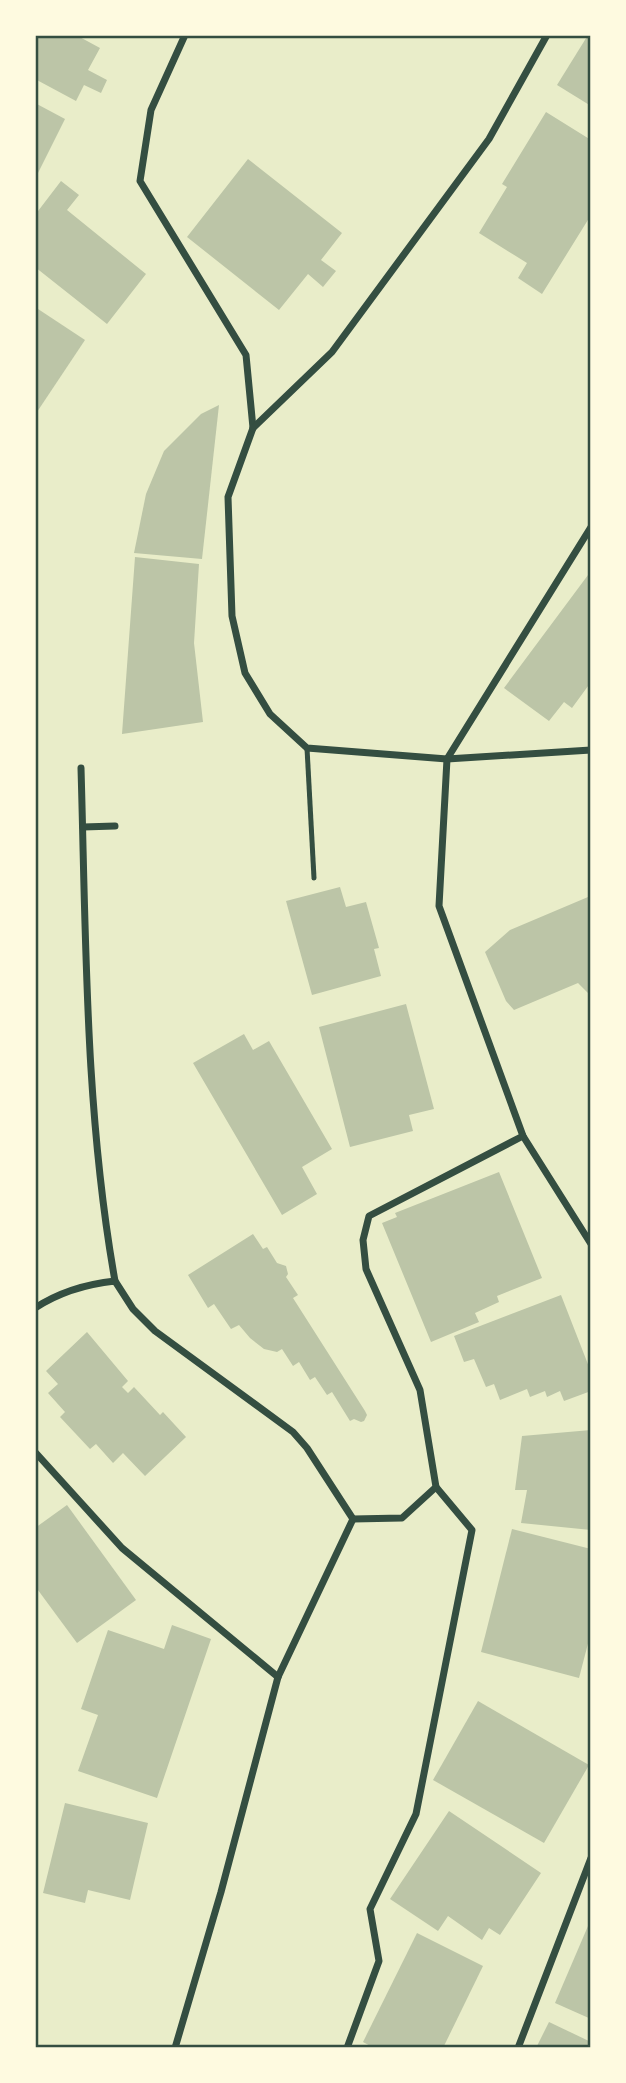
<svg xmlns="http://www.w3.org/2000/svg" width="626" height="2083" font-family="Spectral,serif">
<rect width="100%" height="100%" fill="#e9edc9"/>
<g fill="#bcc5a7">
<polygon points="35,35 76,35 100,48 88,70 107,80 101,93 84,85 76,101 35,79"/>
<polygon points="588,35 591,35 591,106 557,85"/>
<polygon points="35,103 65,119 35,179"/>
<polygon points="546,112 591,140 591,215 542,294 518,278 527,263 479,233 507,187 502,184"/>
<polygon points="248,159 342,233 321,260 336,271 323,287 308,274 279,310 187,237"/>
<polygon points="61,181 79,195 67,210 146,274 107,324 35,267 35,215"/>
<polygon points="35,307 85,340 37,412 35,411"/>
<polygon points="219,405 202,559 134,553 146,494 164,451 201,414"/>
<polygon points="135,557 199,564 194,643 203,722 122,734"/>
<polygon points="591,571 591,682 572,708 564,702 549,721 504,688"/>
<polygon points="340,887 346,907 366,902 379,948 374,949 381,976 312,995 286,901"/>
<polygon points="588,897 591,901 591,996 578,983 514,1010 506,1001 485,952 510,930"/>
<polygon points="406,1004 434,1109 409,1115 413,1131 350,1147 319,1027"/>
<polygon points="244,1034 253,1050 269,1041 332,1149 302,1167 317,1194 282,1215 193,1063"/>
<polygon points="499,1172 542,1278 497,1296 499,1302 475,1313 479,1322 431,1342 382,1223 397,1217 395,1213"/>
<polygon points="253,1234 263,1249 267,1247 277,1263 286,1266 288,1274 286,1277 298,1295 293,1298 365,1411 367,1415 364,1421 361,1422 354,1419 350,1421 332,1392 327,1395 315,1377 310,1380 299,1362 293,1366 282,1349 277,1352 264,1349 250,1338 239,1325 231,1329 214,1304 208,1308 188,1275"/>
<polygon points="561,1295 591,1372 591,1391 564,1401 560,1391 547,1397 545,1391 530,1397 527,1389 500,1400 494,1384 486,1387 474,1359 464,1362 454,1336"/>
<polygon points="87,1332 128,1381 122,1387 128,1393 134,1387 160,1415 163,1412 186,1437 145,1476 123,1453 113,1463 96,1444 90,1449 60,1417 65,1412 48,1393 58,1384 46,1371"/>
<polygon points="591,1430 591,1530 521,1523 527,1490 515,1490 522,1436"/>
<polygon points="67,1505 136,1600 77,1643 35,1586 35,1528"/>
<polygon points="512,1529 591,1549 591,1632 579,1678 481,1652"/>
<polygon points="172,1625 211,1639 157,1798 78,1771 98,1715 81,1709 108,1630 164,1649"/>
<polygon points="478,1701 589,1765 544,1843 433,1780"/>
<polygon points="65,1803 148,1823 130,1900 88,1890 85,1903 43,1893"/>
<polygon points="449,1811 541,1873 500,1935 489,1928 482,1940 448,1916 438,1931 390,1899"/>
<polygon points="591,1919 591,2019 555,2003"/>
<polygon points="417,1933 483,1966 443,2048 374,2048 363,2042"/>
<polygon points="549,2022 591,2042 591,2048 536,2048"/>
</g>
<g fill="none" stroke-linecap="round" stroke-linejoin="round">
<polyline stroke="#344e41" stroke-width="5" points="307,748 314,878"/>
<g stroke="#344e41" stroke-width="7">
<polyline points="185,35 151,110 140,181 246,355 253,428 228,497 232,616 245,673 270,714 307,748 447,759 591,750"/>
<polyline points="253,428 332,352 489,139 547,35"/>
<polyline points="591,527 447,759 439,906 523,1136 591,1244"/>
<path d="M81,768c5,172 4,344 34,513"/>
<polyline points="83,827 115,826"/>
<path d="M35,1308c23,-15 52,-24 80,-27l18,28 22,22 138,101 14,16 46,71"/>
<polyline points="35,1452 122,1548 278,1677"/>
<polyline points="353,1519 402,1518 436,1487 420,1390 366,1269 363,1240 369,1216 523,1136"/>
<polyline points="175,2048 221,1892 278,1677 353,1519"/>
<polyline points="347,2048 379,1961 370,1909 416,1814 472,1530 436,1487"/>
<polyline points="518,2048 591,1858"/>
</g>
</g>
<rect width="626" height="2083" fill="none" stroke="#fefae0" stroke-width="74"/>
<rect x="37" y="37" width="552" height="2009" fill="none" stroke="#344e41" stroke-width="2.5"/>
</svg>
